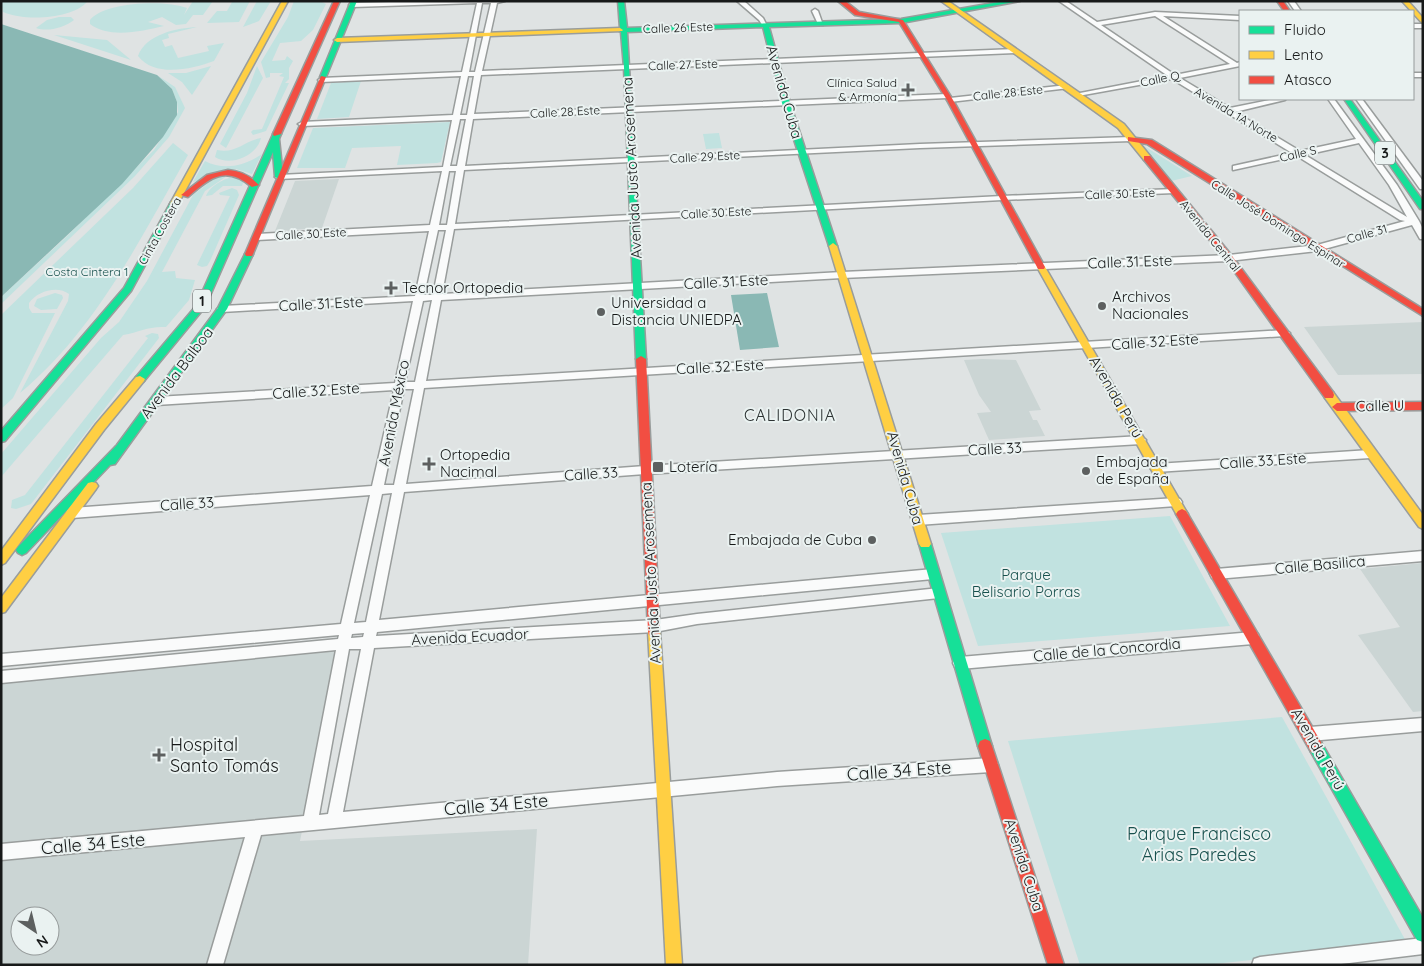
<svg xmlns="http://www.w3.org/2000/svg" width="1424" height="966" font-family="Quicksand,sans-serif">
<rect width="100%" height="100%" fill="#dfe3e3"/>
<g fill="#cbd5d4" fill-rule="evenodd">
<polygon points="339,179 322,228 275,231 295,181"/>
<polygon points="1423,322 1423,374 1338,375 1304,327"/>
<polygon points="982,359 1016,360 1041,410 1029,411 1033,420 1037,420 1045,436 989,440 977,413 991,412 979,395 964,360"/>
<polygon points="1423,563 1423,711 1413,712 1358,635 1400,627 1360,569"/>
<path d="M339,648l-39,193 237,-12 -9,136h-527v-283zM20,916h30v30h-30z"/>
</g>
<g fill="#c1e2e0">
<path d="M1,1h87c-16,19 -65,20 -85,11z"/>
<path d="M193,1h20l-10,14h-10l-7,9 -10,1 -14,-8 -14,5 16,4c-21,5 -55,13 -74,-2v-4c16,-19 76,-20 97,-12l-3,7z"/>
<polygon points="224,1 250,1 239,22 207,23 217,11 227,11 232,2"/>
<polygon points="257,1 271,1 259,21 243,27"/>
<polygon points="294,1 320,1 326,4 313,30 301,41 280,43 272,61 285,60 287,56 293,61 289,68 289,79 285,83 289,83 266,131 253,135 251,132 253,130 262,129 284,77 279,76 283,73 270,73 270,77 266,78 261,62 288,17"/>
<path d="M59,17h12l3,3c-10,8 -27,12 -38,8l11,-8z"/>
<path d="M197,27l-29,7 1,4 -7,2 3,7 7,-2 6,13 31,-7 -2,-5 17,-3 -10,18c-22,8 -59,17 -76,-5 8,-22 39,-28 59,-29z"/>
<polygon points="54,35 107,40 131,60"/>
<polygon points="211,66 192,95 182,82 168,73 186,73"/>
<polygon points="257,66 263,78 226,148 220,144 247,93"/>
<polygon points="157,75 175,87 185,108 169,137 135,176 1,304 1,297 64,239 154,150 178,112 177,102 172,89"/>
<polygon points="361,81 349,117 317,119 331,83"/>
<polygon points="450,122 441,162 437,163 397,165 401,146 352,148 345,168 297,168 313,128"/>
<polygon points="719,133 722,148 706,149 703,134"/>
<path d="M261,138c-4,18 -31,29 -46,19l2,-7c19,4 27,-9 44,-12z"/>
<path d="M173,143l15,12c-48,84 -92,175 -168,238l48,-92 1,-7c-11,-9 -32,-3 -40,9v5l3,5h23l-42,85 -12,11v-94l132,-127z"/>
<polygon points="1144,146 1192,176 1171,181 1140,147"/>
<path d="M262,154l-10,20 -16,-5 -43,13 12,-21c19,10 40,5 57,-7z"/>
<path d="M230,174l-25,17 -43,81 13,-1 1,7 19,2 -6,20 -23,27c-18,-1 -26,5 -43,8l-122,142v-23l100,-116 18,-16 28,-41 46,-86 26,-20z"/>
<path d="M239,176l5,4 -2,6h-19l-11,9 -6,1c5,-12 21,-19 33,-20z"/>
<polygon points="232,188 237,190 239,195 210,261 207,266 202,267 197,265 230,196 220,195 219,193"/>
<polygon points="55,293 62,295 63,298 57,309 41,310 34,306 37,299"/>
<polygon points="152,333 158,334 159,338 31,504 16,509 11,508 12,500 25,495 148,338 145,336"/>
<polygon points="1170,516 1230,626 978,646 941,533"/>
<polygon points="1282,717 1407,943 1205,965 1080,965 1008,741"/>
</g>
<g fill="#8ab8b4">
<polygon points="1,24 157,75 172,89 177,102 177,115 163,137 122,184 1,297"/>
<polygon points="767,293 779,347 740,350 731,295"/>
</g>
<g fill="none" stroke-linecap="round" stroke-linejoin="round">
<defs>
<g id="street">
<path d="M426,1h79l-8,2 -15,68 533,-22 3,2 -3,2 -534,22 -7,39 473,-20 3,2 -3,2 -474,21 -8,47 455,-22 211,-7 4,2 -4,2 -211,7 -456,22 -9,54 547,-28 172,-7 4,2 -4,2 -172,7 -548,29 -12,65 400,-22 387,-17 88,-10 88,-24 -5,-1 -103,-64 -64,14v-4l59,-13 -120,-74 -94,17v-2l2,-1 88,-17 -109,-75h7l31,21 58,-10 85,4v4l-77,-4 74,47 3,-1v4l-60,12 50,30 45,-9h11l-1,1 -50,12 65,39 56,-12 -28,-40h6l63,86 22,36 4,8v10h-3l-8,-14 -95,26 -88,10 -387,17 -401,22 -15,81 859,-51 5,3 -5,3 -861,52 -18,96 239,-18 496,-30 5,4 -5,4 -496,30 -241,18 -25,128 554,-51 4,1 2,4 -2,4 -4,1 -556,53 -1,4 279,-16 42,-6 242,-26 4,1 2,4 -2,4 -4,1 -242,26 -42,8 -281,16 -31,164 434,-40 214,-14 5,2 2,5 -2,5 -5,2 -214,14 -516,49 -38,130h-16l38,-128 -244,23v-16l303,-28 32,-166 -335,33v-12l337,-32 1,-4 -338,31v-12l340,-30 29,-129 -298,23 -4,-2 -2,-3 2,-3 4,-2 300,-22 22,-96 -238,15 -5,-4 5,-4 239,-14 18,-82 -191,11 -5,-3 5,-3 193,-10 14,-65 -172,9 -4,-3 4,-3 173,-9 12,-54 -163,8 -4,-2 4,-2 164,-8 9,-47 -150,6 -4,-2 4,-2 151,-7 8,-39 -140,6 -3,-2 3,-2 141,-6 15,-69 -125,4 -3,-2 3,-2zM482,3h9l-16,69h-6zM1155,16l75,48 -55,11 -74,-50zM468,76h6l-7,39h-7zM460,119h6l-9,47h-7zM1359,143l30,42 18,32 -102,-62zM449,171h7l-9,54h-8zM438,230h8l-13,65h-9zM432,300l-17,82h-10l18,-81zM404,389h10l-20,96h-10zM392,493l-26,129 -12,1 28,-129zM364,633l-1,4 -12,1 1,-4zM349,649h12l-33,165 -9,1z"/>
<polygon points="737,1 744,1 763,18 767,26 763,26 759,20"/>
<polygon points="1288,1 1294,1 1301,11 1295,11"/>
<polygon points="815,9 818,11 823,25 818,24 812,11"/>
<rect x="1413" y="24" width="10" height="4"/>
<rect x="1413" y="73" width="10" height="4"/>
<polygon points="1067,85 1069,86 1069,88 950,102 947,100 950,98"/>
<polygon points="1356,99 1362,99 1423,181 1423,189 1420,189"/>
<polygon points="1370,450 1375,454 1370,458 1156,472 1150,468 1156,464"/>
<polygon points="1176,498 1180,499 1182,502 1180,505 1176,506 918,525 914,523 912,520 914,517 918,515"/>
<polygon points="1423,551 1423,561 1216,579 1212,578 1210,574 1212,570 1216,569"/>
<polygon points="1253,632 1258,634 1259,638 1258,642 1253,644 960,669 955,667 953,663 955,659 960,657"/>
<polygon points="1423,718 1423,731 1310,741 1305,739 1303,734 1305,729 1310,727"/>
<polygon points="1423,938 1423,954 1333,965 1252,965 1254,959 1260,957"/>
</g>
<g id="fast">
<polygon points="351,1 357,1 326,77 321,78 320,77"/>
<polygon points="618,1 624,1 627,28 901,19 1005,1 1020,1 901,23 769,27 790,103 837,246 833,249 829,246 782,103 763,27 627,32 646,359 641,362 636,359 624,67 621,32 617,30 620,28"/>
<polygon points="1344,99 1350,99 1423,201 1423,209 1420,209"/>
<polygon points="274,132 281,134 279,139 283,177 279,179 275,177 273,152 205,307 144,381 136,381 135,379 136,377 196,306"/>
<polygon points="171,202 178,204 131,291 5,441 1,442 1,431 124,288"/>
<polygon points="249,251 253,254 227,309 115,464 110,465 26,553 22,555 18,553 16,550 18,547 117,445 218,308 245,254"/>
<polygon points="925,539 929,541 931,544 992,746 990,751 985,753 980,751 978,746 919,544 921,541"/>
<polygon points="1316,740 1321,742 1423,918 1423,942 1417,940 1311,752 1309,747 1311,742"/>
</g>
<g id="slow">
<polygon points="282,1 288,1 178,204 171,206 170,204"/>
<polygon points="941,1 948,1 1124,124 1150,156 1150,160 1144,160 1118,128"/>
<polygon points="1402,1 1408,1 1423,18 1423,24"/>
<polygon points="620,28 623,30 622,31 337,42 334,40 337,38"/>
<polygon points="833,243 837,246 931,544 929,547 921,547 919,544 829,246"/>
<polygon points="1041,264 1045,267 1186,511 1188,514 1186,517 1178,517 1037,267"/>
<polygon points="140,376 145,379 144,381 104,430 5,563 1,565 1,551 96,424 136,377"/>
<polygon points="1329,391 1333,392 1423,515 1423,529 1419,527 1325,398 1324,395 1325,392"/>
<polygon points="92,482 96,483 98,486 96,489 5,612 1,613 1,598 88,483"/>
<polygon points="654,625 659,627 660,631 682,965 666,965 648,631 649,627"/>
</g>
<g id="jam">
<polygon points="334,1 340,1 281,134 274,136 273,134"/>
<polygon points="838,1 845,1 859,12 903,20 953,100 1045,267 1044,269 1038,269 1037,267 947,100 899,22 855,15"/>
<polygon points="1277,1 1283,1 1290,11 1284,11"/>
<polygon points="321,76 326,77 253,254 252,256 246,256 245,254"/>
<polygon points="1128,137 1152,140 1423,309 1423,316 1147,144 1128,141"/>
<polygon points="1144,156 1150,156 1232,256 1333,392 1334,395 1333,398 1325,398 1226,260 1144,160"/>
<path d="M228,170c13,1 22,6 31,15l-7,2c-26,-22 -42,-10 -64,10l-7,-2 26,-20z"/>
<polygon points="641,356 646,359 660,631 659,635 654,637 649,635 648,631 636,359"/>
<polygon points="1423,402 1423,410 1337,411 1332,407 1337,403"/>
<polygon points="1182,509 1186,511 1321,742 1323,747 1321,752 1316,754 1311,752 1176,514 1178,511"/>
<polygon points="985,739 990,741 992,746 1064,965 1048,965 978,746 980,741"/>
</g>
</defs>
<use href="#street" stroke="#999d9c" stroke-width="3"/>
<use href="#fast" stroke="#999d9c" stroke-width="3"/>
<use href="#slow" stroke="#999d9c" stroke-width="3"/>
<use href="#jam" stroke="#999d9c" stroke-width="3"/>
<use href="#street" fill="#fafbfb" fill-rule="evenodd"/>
<use href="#fast" fill="#16e098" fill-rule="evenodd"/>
<use href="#slow" fill="#ffcf43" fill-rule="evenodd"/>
<use href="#jam" fill="#f24e42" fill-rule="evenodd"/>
</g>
<g fill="#5d6060" stroke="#eaf2f1" stroke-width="2">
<path d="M905.5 82.5h5v5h5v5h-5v5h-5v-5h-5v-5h5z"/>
<path d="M388.5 280.5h5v5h5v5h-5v5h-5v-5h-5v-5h5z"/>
<circle cx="1102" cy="306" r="5"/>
<circle cx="601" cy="312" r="5"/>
<path d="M426.5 456.5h5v5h5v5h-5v5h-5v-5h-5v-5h5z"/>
<rect x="652" y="461" width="12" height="12" rx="2.5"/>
<circle cx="1086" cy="471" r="5"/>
<circle cx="872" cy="540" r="5"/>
<path d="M156.5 747.5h5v5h5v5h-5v5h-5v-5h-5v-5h5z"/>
</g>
<g text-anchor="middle" stroke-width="4" stroke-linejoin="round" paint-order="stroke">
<g font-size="12" fill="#171919" stroke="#eaf2f1">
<text transform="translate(678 28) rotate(-2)" y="4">Calle 26 Este</text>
<text transform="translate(683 65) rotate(-2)" y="4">Calle 27 Este</text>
<text transform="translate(1160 79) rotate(-11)" y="4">Calle Q</text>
<text transform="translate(1008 93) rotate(-6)" y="4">Calle 28 Este</text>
<text transform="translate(565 112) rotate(-3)" y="4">Calle 28 Este</text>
<text transform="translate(1236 115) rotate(31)" y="4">Avenida 1A Norte</text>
<text transform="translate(1298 154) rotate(-13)" y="4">Calle S</text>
<text transform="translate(705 157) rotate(-3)" y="4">Calle 29 Este</text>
<text transform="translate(1120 194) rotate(-2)" y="4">Calle 30 Este</text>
<text transform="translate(716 213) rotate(-3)" y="4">Calle 30 Este</text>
<text transform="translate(1278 224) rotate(32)" y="4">Calle José Domingo Espinar</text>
<text transform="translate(160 231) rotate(-61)" y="4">Cinta Costera</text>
<text transform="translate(311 234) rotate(-3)" y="4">Calle 30 Este</text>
<text transform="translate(1367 234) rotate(-16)" y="4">Calle 31</text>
<text transform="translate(1210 236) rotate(51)" y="4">Avenida Central</text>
</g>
<g font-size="12" fill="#171919" stroke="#eaf2f1" text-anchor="end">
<text x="897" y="87">Clínica Salud<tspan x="897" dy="14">&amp; Armonía</tspan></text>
</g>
<g font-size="12" fill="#17504d" stroke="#eaf2f1">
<text x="87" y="276">Costa Cintera 1</text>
</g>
<g fill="#eaf2f1" stroke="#565a5a" stroke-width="1">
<rect x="1375" y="141.5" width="20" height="23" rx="4"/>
<rect x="193" y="289.5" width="18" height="23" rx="4"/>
</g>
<g font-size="14" font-weight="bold" fill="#171919">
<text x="1385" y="158">3</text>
<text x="202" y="306">1</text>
</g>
<g font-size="15" fill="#171919" stroke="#eaf2f1">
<text transform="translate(784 92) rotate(74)" y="5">Avenida Cuba</text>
<text transform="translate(632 168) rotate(-93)" y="5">Avenida Justo Arosemena</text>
<text transform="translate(1130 262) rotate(-2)" y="5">Calle 31 Este</text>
<text transform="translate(726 282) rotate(-3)" y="5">Calle 31 Este</text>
<text transform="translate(321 304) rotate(-3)" y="5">Calle 31 Este</text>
<text transform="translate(1155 342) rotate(-4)" y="5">Calle 32 Este</text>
<text transform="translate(720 367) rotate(-3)" y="5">Calle 32 Este</text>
<text transform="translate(177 373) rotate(-53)" y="5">Avenida Balboa</text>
<text transform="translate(316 391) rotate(-4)" y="5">Calle 32 Este</text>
<text transform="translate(1116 397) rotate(60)" y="5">Avenida Perú</text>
<text transform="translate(1380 406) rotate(-1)" y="5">Calle U</text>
<text transform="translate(394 413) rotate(-79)" y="5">Avenida México</text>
<text transform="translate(995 449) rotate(-3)" y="5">Calle 33</text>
<text transform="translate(1263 461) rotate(-4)" y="5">Calle 33 Este</text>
<text transform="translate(591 474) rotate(-4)" y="5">Calle 33</text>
<text transform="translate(905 478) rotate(74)" y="5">Avenida Cuba</text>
<text transform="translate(187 504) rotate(-4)" y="5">Calle 33</text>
<text transform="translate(1320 565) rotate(-5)" y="5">Calle Basilica</text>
<text transform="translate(651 573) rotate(-93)" y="5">Avenida Justo Arosemena</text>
<text transform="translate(470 637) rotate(-3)" y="5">Avenida Ecuador</text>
<text transform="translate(1107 650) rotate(-5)" y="5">Calle de la Concordia</text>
<text transform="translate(1318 749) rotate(60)" y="5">Avenida Perú</text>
<text transform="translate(1024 865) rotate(72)" y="5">Avenida Cuba</text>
</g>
<g font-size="15" fill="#171919" stroke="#eaf2f1" text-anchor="start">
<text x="402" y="293">Tecnor Ortopedia</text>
<text x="1112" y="302">Archivos<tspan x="1112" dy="17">Nacionales</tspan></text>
<text x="611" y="308">Universidad a<tspan x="611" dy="17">Distancia UNIEDPA</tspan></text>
<text x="440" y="460">Ortopedia<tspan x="440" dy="17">Nacimal</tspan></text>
<text x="1096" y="467">Embajada<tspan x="1096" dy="17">de España</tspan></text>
<text x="669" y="472">Lotería</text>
<text x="862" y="545" text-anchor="end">Embajada de Cuba</text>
</g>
<g font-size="15" fill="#17504d" stroke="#eaf2f1">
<text x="1026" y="580">Parque<tspan x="1026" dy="17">Belisario Porras</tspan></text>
</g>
<g font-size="16" letter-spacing="1" fill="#2d3333" stroke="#eaf2f1">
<text x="790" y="421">CALIDONIA</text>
</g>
<g font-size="18" fill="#171919" stroke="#eaf2f1" text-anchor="start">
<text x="170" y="751">Hospital<tspan x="170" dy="21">Santo Tomás</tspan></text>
</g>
<g font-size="18" fill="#171919" stroke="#eaf2f1">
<text transform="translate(899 771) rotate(-4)" y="6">Calle 34 Este</text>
<text transform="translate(496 805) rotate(-5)" y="6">Calle 34 Este</text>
<text transform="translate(93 844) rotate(-5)" y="6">Calle 34 Este</text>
</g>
<g font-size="18" fill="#17504d" stroke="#eaf2f1">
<text x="1199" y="840">Parque Francisco<tspan x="1199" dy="21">Arias Paredes</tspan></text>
</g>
</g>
<rect width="1424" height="966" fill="none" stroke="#171919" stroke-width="5"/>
<rect x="1239" y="10" width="175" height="90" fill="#eaf2f1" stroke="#969b9b"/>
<rect x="1249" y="26" width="25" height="8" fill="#16e098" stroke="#969b9b"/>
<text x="1284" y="35" font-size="15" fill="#171919">Fluido</text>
<rect x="1249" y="51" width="25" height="8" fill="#ffcf43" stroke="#969b9b"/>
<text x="1284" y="60" font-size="15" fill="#171919">Lento</text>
<rect x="1249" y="76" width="25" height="8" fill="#f24e42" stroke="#969b9b"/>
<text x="1284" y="85" font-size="15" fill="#171919">Atasco</text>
<g transform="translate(35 931) rotate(145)"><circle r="24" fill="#eaf2f1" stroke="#969b9b"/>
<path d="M0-4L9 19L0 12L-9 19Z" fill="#5d6060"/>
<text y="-8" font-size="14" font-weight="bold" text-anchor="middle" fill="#171919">N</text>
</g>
</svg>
